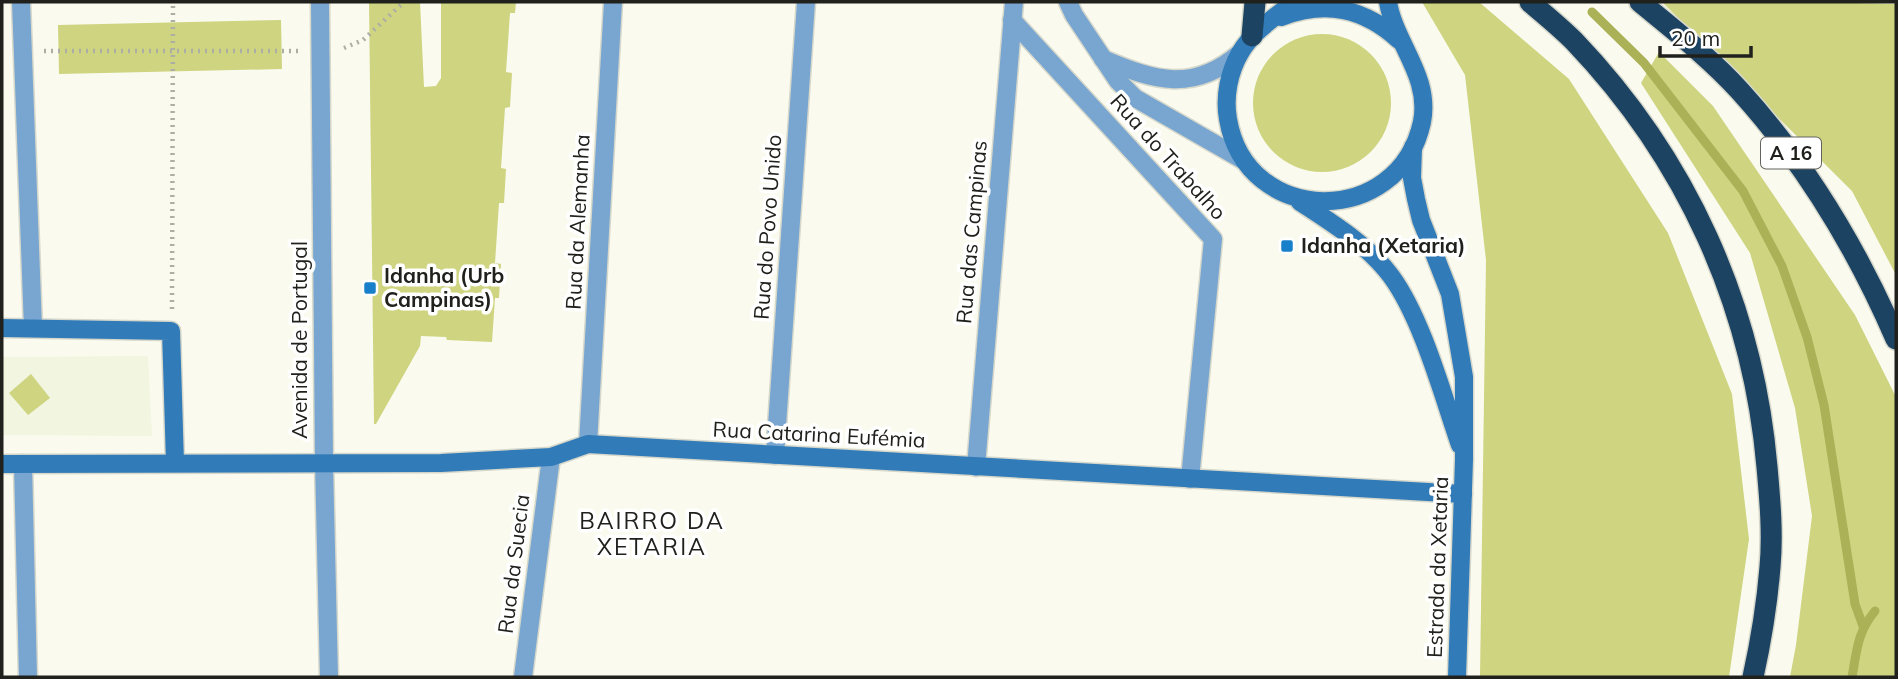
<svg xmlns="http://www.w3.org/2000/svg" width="1898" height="679" font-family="Mulish,sans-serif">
<rect width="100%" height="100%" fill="#fafbee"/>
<polygon fill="#f2f5df" points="148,356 152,436 2,435 2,357"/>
<g fill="#ced480">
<polygon points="369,2 420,2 424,87 436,86 441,78 441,2 516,2 515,13 510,13 506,72 512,73 510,107 505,108 501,168 506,169 504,203 499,203 495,263 501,264 499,298 495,298 492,342 447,340 446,337 421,336 420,346 376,424 374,424"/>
<polygon points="1422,2 1479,2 1569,79 1668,233 1732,394 1749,539 1729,677 1480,677 1486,260 1465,75"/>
<polygon points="1662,2 1818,2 1896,4 1896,275 1852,191"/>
<polygon points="281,20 282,69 59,74 58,25"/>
<circle cx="1322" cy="103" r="69"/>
<polygon points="1659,52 1713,106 1855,315 1896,397 1896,677 1790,677 1796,645 1812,516 1795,408 1750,253 1641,83"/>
<polygon points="31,374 50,398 28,415 9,393"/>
</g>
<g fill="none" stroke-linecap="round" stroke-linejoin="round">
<g stroke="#abb156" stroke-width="9">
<polyline points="1592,12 1644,63 1743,191 1782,266 1807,337 1824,405 1855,604 1863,626"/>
<path d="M1852,677c5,-27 5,-44 23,-66"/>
</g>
<defs>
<g id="street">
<polyline points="21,2 33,328"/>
<polyline points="320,2 324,463 329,677"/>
<polyline points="1068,2 1074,15 1118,81 1135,98 1243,160"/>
<polyline points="1012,20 1213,239 1190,479"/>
<path d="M1103,59c52,22 90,34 137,-6"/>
<polyline points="588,444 613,2"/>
<polyline points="775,455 806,2"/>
<polyline points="23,464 28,677"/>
<polyline points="976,467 1014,2"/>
<polyline points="523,677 551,457"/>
</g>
<g id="secondary">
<path d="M1294,2c-19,15 -42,30 -54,51 -11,19 -16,44 -12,66 18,108 171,110 194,3 9,-46 -27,-78 -34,-120"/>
<path d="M1281,17c45,-17 83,-9 118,23"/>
<polyline points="1413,147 1412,178 1416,199 1421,220 1450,294 1464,377 1464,459 1457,677"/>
<path d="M1300,202c32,21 68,43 91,74 31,42 52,120 69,169"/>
<polyline points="2,328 171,331 175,463"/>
<polyline points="2,464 441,463 551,457 588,444 1463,494"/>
</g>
<g id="highway">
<path d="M1530,2c15,13 30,25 44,39 112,117 179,264 193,426 3,33 6,67 3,100 -3,37 -9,74 -17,110"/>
<path d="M1640,2c34,28 70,56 100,89 67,74 117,158 156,248"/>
<polyline points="1252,36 1255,2"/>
</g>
</defs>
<use href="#street" stroke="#d7d8cc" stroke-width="21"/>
<use href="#secondary" stroke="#d7d8cc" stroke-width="21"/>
<use href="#highway" stroke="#d7d8cc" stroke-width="24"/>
<g stroke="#adaea4" stroke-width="4.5" stroke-dasharray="2 5" stroke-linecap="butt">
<polyline points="344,48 363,40 404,2"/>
<polyline points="44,51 298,51"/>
<polyline points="172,309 173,2"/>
</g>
<use href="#street" stroke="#78a6d0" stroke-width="18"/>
<use href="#secondary" stroke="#317bb8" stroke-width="18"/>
<use href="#highway" stroke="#1d4363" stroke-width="21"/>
</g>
<g fill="#1880ca" stroke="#fff" stroke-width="2.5">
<rect x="1280" y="239" width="14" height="14" rx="3.5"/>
<rect x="363" y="281" width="14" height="14" rx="3.5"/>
</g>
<g text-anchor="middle" stroke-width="7" stroke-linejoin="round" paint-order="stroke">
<rect fill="#fff" stroke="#636460" stroke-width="2" x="1761" y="137.5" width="60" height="31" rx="5"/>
<g font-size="19" font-weight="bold" fill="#20211c">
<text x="1791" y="160">A 16</text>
</g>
<g font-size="21" fill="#20211c" stroke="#fff">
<text transform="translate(1168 157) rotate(48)" y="7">Rua do Trabalho</text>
<text transform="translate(578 222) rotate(-87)" y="7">Rua da Alemanha</text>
<text transform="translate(768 227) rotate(-86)" y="7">Rua do Povo Unido</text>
<text transform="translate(972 232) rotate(-85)" y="7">Rua das Campinas</text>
<text transform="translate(300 340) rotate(-90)" y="7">Avenida de Portugal</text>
<text transform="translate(819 435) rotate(3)" y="7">Rua Catarina Eufémia</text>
<text transform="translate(514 564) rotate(-83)" y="7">Rua da Suecia</text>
<text transform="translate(1438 567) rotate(-88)" y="7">Estrada da Xetaria</text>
</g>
<g font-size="21" font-weight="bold" fill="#20211c" stroke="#fff" text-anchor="start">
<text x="1301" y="253">Idanha (Xetaria)</text>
<text x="384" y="283">Idanha (Urb<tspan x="384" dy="24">Campinas)</tspan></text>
</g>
<g font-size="23" letter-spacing="2" fill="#20211c" stroke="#fff">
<text x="652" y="529">BAIRRO DA<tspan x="652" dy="26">XETARIA</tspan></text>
</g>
</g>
<rect width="1898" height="679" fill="none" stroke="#20211c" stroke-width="7"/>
<path d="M1660 46v10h91v-10" fill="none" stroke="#20211c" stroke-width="3.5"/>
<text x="1671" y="46" font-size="21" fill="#20211c" stroke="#ffffff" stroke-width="5" paint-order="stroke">20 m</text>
</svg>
